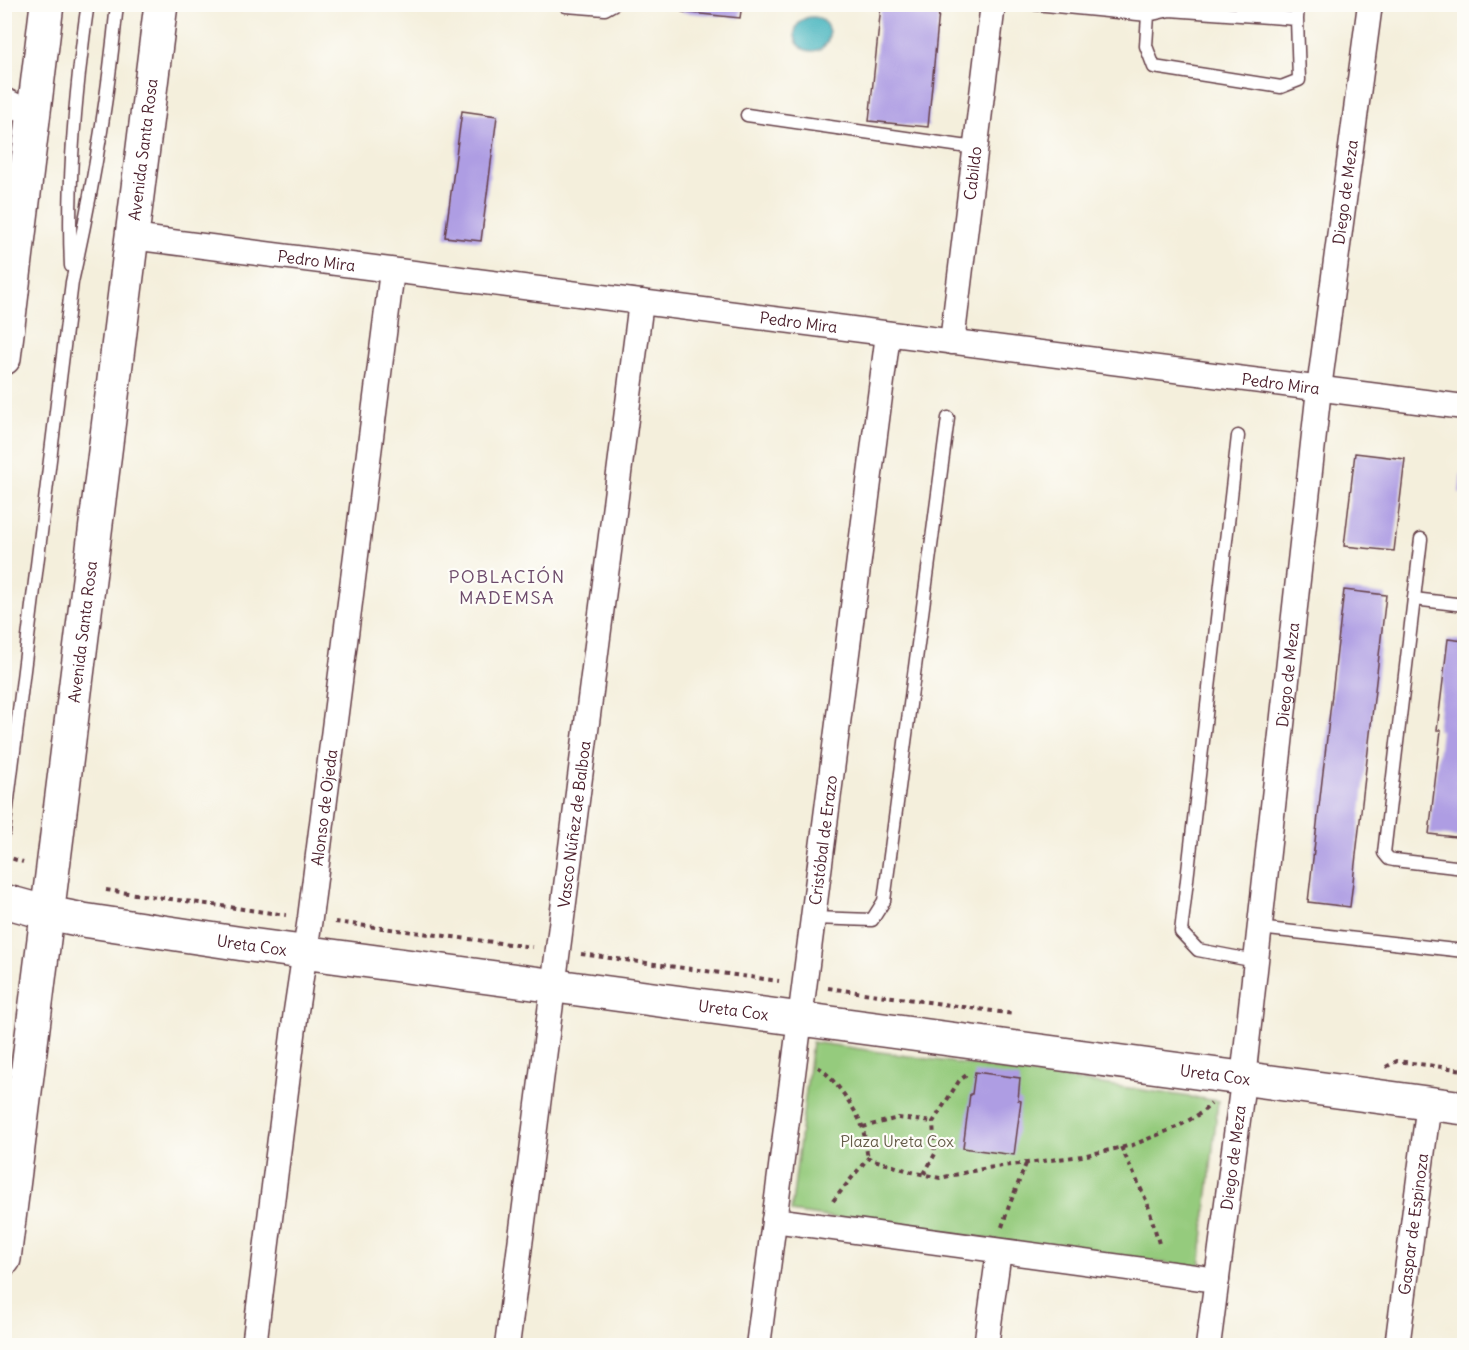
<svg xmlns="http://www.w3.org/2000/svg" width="1469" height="1350" font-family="Delius,sans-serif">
<rect width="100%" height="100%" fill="#fdfcf7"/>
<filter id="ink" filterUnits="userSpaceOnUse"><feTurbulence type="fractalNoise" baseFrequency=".0167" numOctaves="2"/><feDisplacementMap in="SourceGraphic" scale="12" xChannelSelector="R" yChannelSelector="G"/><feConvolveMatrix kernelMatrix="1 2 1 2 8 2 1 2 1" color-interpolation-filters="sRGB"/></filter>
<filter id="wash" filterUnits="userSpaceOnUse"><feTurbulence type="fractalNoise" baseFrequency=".008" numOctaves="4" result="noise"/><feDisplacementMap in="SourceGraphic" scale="24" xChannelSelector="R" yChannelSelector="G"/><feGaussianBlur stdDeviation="1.35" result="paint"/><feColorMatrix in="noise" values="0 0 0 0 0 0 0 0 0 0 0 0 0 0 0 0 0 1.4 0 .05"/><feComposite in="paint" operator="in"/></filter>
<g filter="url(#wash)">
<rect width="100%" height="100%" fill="#f4efdc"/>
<polygon fill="#95cb7d" stroke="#707554" stroke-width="1.5" points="812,1042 1218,1101 1200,1268 791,1212"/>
<circle fill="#43b3bd" stroke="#466974" stroke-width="1.5" cx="812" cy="34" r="17"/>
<g id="blocks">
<g fill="#ae9de3">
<polygon points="682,4 742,4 740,18 682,12"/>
<polygon points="881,6 939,12 928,127 869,121"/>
<polygon points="462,111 497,116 481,241 445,237"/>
<polygon points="1355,453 1405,459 1394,551 1344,546"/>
<polygon points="1461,473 1464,474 1464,494 1459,493"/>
<polygon points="1344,590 1386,595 1350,907 1308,902"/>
<polygon points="1448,639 1464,641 1464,838 1429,834 1441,730 1437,730"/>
<polygon points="975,1072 1020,1078 1018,1100 1021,1101 1014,1155 963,1148 970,1094 972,1094"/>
</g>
</g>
</g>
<g filter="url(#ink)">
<use href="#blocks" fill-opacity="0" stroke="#643e46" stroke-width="1.5"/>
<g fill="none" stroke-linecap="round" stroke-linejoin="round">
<defs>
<g id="lane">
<polyline points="1035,4 1148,15"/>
<polyline points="566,6 605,9 614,4"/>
<polyline points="1297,19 1170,10 1148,15 1146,46 1154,67 1281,87 1299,80 1297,19 1298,4"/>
<polyline points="747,115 975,148"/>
<path d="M71,266c-3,-65 1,-128 8,-193 3,-23 5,-46 9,-69"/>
<polyline points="1238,436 1181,932 1198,950 1256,961"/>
<polyline points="1421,539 1384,853 1389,859 1394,860 1464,868"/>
<polyline points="1414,599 1464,605"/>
<path d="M4,832l68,-550c21,-93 36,-182 45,-278"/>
<polyline points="813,918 872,920 884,901 948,418"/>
<polyline points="1259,928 1464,951"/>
</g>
<g id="street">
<polyline points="4,100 34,115"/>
<path id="s1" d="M132,237l1332,170"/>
<path id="s2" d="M952,342l41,-338"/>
<polyline points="774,1220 1217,1280"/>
<path id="s3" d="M254,1346l42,-335 14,-93 82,-647"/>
<path id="s4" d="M507,1346l134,-1044"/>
<path id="s5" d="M758,1346l130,-1012"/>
<polyline points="986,1346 999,1251"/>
<path id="s6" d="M1208,1346l33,-249 78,-708 51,-385"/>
<path id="s7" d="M1397,1346l32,-243"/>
</g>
<g id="secondary">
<path id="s8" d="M4,901l44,12 35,7 167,25 1214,163"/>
</g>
<g id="primary">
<polyline points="4,358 47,4"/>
<path id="s9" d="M4,1259l157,-1255"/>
</g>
</defs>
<use href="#lane" stroke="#643e46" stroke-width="15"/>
<use href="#street" stroke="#643e46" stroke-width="27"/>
<use href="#secondary" stroke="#643e46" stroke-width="36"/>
<use href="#primary" stroke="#643e46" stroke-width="36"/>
<g stroke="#643e46" stroke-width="4" stroke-dasharray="4.5 4.5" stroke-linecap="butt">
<polyline points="4,856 23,862"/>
<polyline points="106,890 286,915"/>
<polyline points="335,922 532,947"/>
<polyline points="581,954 779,981"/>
<polyline points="828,988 1014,1014"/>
<path d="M818,1067c14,8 41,46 45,62 2,9 3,19 5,29"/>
<polyline points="1386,1067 1397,1061 1464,1070"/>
<polyline points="863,1127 898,1118 933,1122"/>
<polyline points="1121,1147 1147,1202 1160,1247"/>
<polyline points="924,1174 935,1154 933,1122 959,1081 969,1073"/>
<polyline points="833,1201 868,1158 912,1172 940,1178 987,1168 1082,1156 1133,1145 1179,1126 1201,1113 1211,1104"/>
<polyline points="1002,1227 1009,1206 1026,1164"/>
</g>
<use href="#lane" stroke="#fff" stroke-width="12"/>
<use href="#street" stroke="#fff" stroke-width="24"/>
<use href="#secondary" stroke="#fff" stroke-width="33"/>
<use href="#primary" stroke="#fff" stroke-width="33"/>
</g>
</g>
<g text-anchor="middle" stroke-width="4.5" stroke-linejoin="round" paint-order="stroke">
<g font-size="16" fill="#4a1f2b" stroke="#fdfcf7">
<text dy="6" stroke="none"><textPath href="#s9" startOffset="1118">Avenida Santa Rosa</textPath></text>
<text dy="6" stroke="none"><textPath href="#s2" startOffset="170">Cabildo</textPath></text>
<text dy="6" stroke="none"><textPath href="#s6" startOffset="1162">Diego de Meza</textPath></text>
<text dy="6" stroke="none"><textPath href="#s1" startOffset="186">Pedro Mira</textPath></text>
<text dy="6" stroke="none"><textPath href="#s1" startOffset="672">Pedro Mira</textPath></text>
<text dy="6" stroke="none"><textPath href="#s1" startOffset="1158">Pedro Mira</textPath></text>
<text dy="6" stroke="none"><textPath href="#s9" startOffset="632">Avenida Santa Rosa</textPath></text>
<text dy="6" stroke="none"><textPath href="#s6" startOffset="676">Diego de Meza</textPath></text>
<text dy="6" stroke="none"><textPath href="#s3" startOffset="543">Alonso de Ojeda</textPath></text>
<text dy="6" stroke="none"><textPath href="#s4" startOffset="526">Vasco Núñez de Balboa</textPath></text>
<text dy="6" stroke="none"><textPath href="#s5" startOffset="510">Cristóbal de Erazo</textPath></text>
<text dy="6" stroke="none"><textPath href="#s8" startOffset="252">Ureta Cox</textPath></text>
<text dy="6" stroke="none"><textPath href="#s8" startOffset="738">Ureta Cox</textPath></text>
<text dy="6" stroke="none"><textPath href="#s8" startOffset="1224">Ureta Cox</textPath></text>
<text dy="6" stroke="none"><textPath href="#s6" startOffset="190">Diego de Meza</textPath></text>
<text dy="6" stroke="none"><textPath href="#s7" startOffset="123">Gaspar de Espinoza</textPath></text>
</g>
<g font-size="16" fill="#645b48" stroke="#fdfcf7">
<text x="897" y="1147">Plaza Ureta Cox</text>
</g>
<g font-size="18" letter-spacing="1.5" fill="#6d4b6b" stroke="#fdfcf7">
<text x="507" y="583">POBLACIÓN<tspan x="507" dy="21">MADEMSA</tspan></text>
</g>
</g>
<rect width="1469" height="1350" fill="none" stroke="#fdfcf7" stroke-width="24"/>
</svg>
